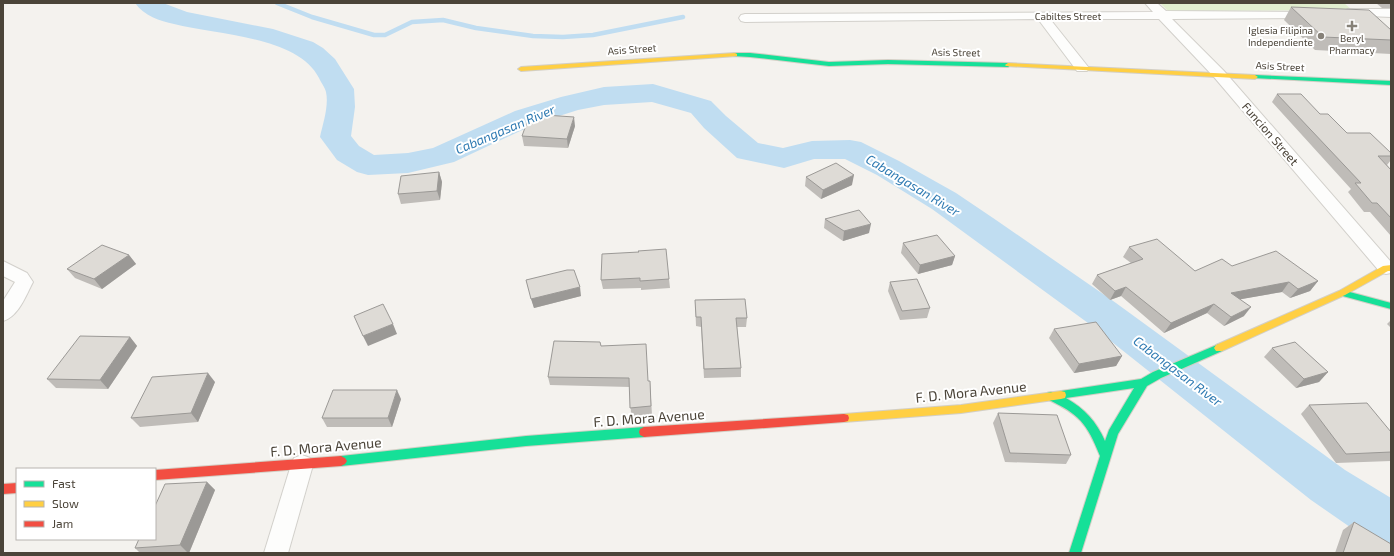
<svg xmlns="http://www.w3.org/2000/svg" width="1394" height="556" font-family="'Exo 2',sans-serif">
<rect width="100%" height="100%" fill="#f4f2ee"/>
<polygon fill="#e1eecf" points="1160,3 1344,3 1352,10 1168,11"/>
<g fill="none" stroke-linecap="round" stroke-linejoin="round">
<polyline stroke="#c0ddf1" stroke-width="4.5" points="277,3 312,17 374,35 385,35 412,22 443,20 476,28 533,36 563,37 593,35 683,17"/>
<path fill="#c0ddf1" fill-rule="evenodd" d="M135,3h28l24,9 86,17 40,13 10,6 12,11 19,30 1,18 -4,29 8,10 15,9 34,-2 25,-5 82,-37 46,-14 43,-10 49,-3 58,17 15,15 32,27 25,5 29,-7 38,-1 11,2 38,19 57,32 40,27 120,83 229,167 46,28v52l-18,-7 -62,-43 -223,-177 -156,-114 -55,-34 -32,-16h-31l-30,9 -47,-10 -33,-30 -13,-15 -39,-11 -48,3 -26,5 -41,13 -83,39 -46,11 -40,2 -11,-3 -20,-12 -17,-23c3,-14 9,-31 6,-45 -1,-5 -5,-9 -7,-14 -21,-42 -103,-43 -145,-54 -14,-3 -30,-8 -39,-21z"/>
<defs>
<g id="street">
<polygon points="1145,3 1157,3 1166,11 1314,12 1316,14 1314,16 1310,18 1172,19 1224,71 1391,262 1391,273 1386,274 1380,272 1214,77 1159,19 1050,19 1089,68 1087,71 1077,71 1038,19 745,22 741,21 739,18 741,15 745,14 1153,12"/>
<polygon points="1348,9 1391,9 1391,17 1344,15 1342,13 1344,11"/>
<path d="M3,261l24,12 6,9c-7,13 -14,34 -30,39v-20l12,-19 -12,-6z"/>
<polygon points="302,455 310,458 313,465 288,553 264,553 291,465 294,458"/>
</g>
<g id="fast">
<polygon points="735,53 750,53 829,62 888,60 1008,63 1011,65 1008,67 888,64 829,66 750,57 733,56 733,54"/>
<polygon points="1255,75 1391,81 1391,85 1253,78 1253,76"/>
<polygon points="1342,290 1391,303 1391,309 1339,295 1337,293"/>
<path d="M1219,344l3,1 2,3 -2,3 -61,27 -14,8 -29,48 -37,119h-12l31,-97c-13,-33 -21,-42 -53,-57l-1,-3 1,-3 4,-1 5,2 5,-3 80,-12 12,-7zM1134,388l-25,42 -4,11c-9,-20 -20,-32 -39,-43z"/>
<polygon points="644,427 648,429 649,432 648,435 644,437 526,446 341,466 337,464 335,461 337,458 341,456 526,436"/>
</g>
<g id="slow">
<polygon points="735,53 737,54 737,56 521,71 518,69 521,67"/>
<polygon points="1008,63 1255,75 1258,77 1255,79 1006,66 1005,65"/>
<polygon points="1391,265 1391,271 1388,271 1345,295 1222,351 1216,351 1214,348 1216,345 1339,291 1383,266"/>
<polygon points="1061,391 1065,392 1066,395 1065,398 1061,399 961,413 844,422 840,421 839,418 840,415 844,414 961,405"/>
</g>
<g id="jam">
<polygon points="844,414 848,415 849,418 848,421 844,422 644,437 640,435 639,432 640,429 644,427"/>
<polygon points="341,456 345,458 347,461 345,464 341,466 155,480 155,470"/>
<polygon points="17,483 17,493 3,494 3,484"/>
</g>
</defs>
<use href="#street" stroke="#d2d0cb" stroke-width="2"/>
<use href="#fast" stroke="#d3cfc5" stroke-width="2"/>
<use href="#slow" stroke="#d3cfc5" stroke-width="2"/>
<use href="#jam" stroke="#d3cfc5" stroke-width="2"/>
<use href="#street" fill="#fdfdfc" fill-rule="evenodd"/>
<use href="#fast" fill="#16e098" fill-rule="evenodd"/>
<use href="#slow" fill="#ffcf43" fill-rule="evenodd"/>
<use href="#jam" fill="#f24e42" fill-rule="evenodd"/>
</g>
<g fill="#bfbcb8">
<polygon points="1376,3 1391,3 1391,8 1382,8"/>
<polygon points="1291,7 1391,30 1391,54 1315,50 1284,20"/>
<polygon points="1277,94 1320,114 1347,133 1391,153 1391,160 1387,165 1391,170 1391,236 1370,212 1364,212 1348,192 1351,189 1272,102"/>
<polygon points="575,126 568,148 524,146 522,136"/>
<polygon points="439,172 442,182 440,200 401,204 398,194"/>
<polygon points="806,177 852,185 821,199 805,186"/>
<polygon points="825,219 869,233 843,241 824,228"/>
<polygon points="903,243 955,256 952,265 918,274 901,253"/>
<polygon points="1129,247 1195,271 1232,266 1318,281 1310,291 1290,298 1282,292 1241,299 1244,316 1224,326 1207,313 1164,333 1121,296 1110,300 1092,284 1097,275 1131,263 1123,257"/>
<polygon points="639,252 669,279 670,288 641,290 641,288 603,289 601,280"/>
<polygon points="129,255 136,264 102,289 75,278 67,269"/>
<polygon points="526,280 581,296 534,308"/>
<polygon points="890,282 930,308 927,318 900,320 888,291"/>
<polygon points="695,300 747,318 746,327 737,327 741,368 741,377 704,378 701,327 696,326"/>
<polygon points="1391,320 1391,328 1387,324"/>
<polygon points="1054,329 1122,356 1116,366 1074,373 1049,338"/>
<polygon points="130,337 137,346 108,389 56,388 47,379"/>
<polygon points="601,346 648,381 650,381 652,415 631,416 630,387 550,385 548,377"/>
<polygon points="1272,348 1328,372 1319,382 1296,388 1264,357"/>
<polygon points="215,382 198,422 140,427 131,418"/>
<polygon points="401,399 392,427 327,427 322,418"/>
<polygon points="1309,405 1391,432 1391,461 1336,463 1301,414"/>
<polygon points="998,413 1071,455 1066,464 1005,462 993,423"/>
<polygon points="207,482 215,490 189,553 140,553 135,548"/>
<polygon points="1354,522 1391,553 1335,553 1343,530"/>
</g>
<g fill="#9b9996">
<polygon points="574,117 575,126 568,148 567,139"/>
<polygon points="439,172 442,182 440,200 437,191"/>
<polygon points="854,175 852,185 821,199 823,190"/>
<polygon points="871,224 869,233 843,241 844,231"/>
<polygon points="129,255 136,264 102,289 94,279"/>
<polygon points="955,256 952,265 918,274 920,265"/>
<polygon points="1318,281 1310,291 1290,298 1298,289"/>
<polygon points="1289,282 1282,292 1225,302 1231,293"/>
<polygon points="580,287 581,296 534,308 531,299"/>
<polygon points="1126,287 1121,296 1110,300 1115,291"/>
<polygon points="1214,304 1207,313 1164,333 1171,323"/>
<polygon points="1251,307 1244,316 1224,326 1231,317"/>
<polygon points="393,324 397,334 368,346 363,336"/>
<polygon points="130,337 137,346 108,389 100,380"/>
<polygon points="1122,356 1116,366 1074,373 1079,364"/>
<polygon points="1328,372 1319,382 1296,388 1304,379"/>
<polygon points="208,373 215,382 198,422 191,413"/>
<polygon points="397,390 401,399 392,427 388,418"/>
<polygon points="207,482 215,490 189,553 188,553 180,545"/>
</g>
<g fill="#dedbd6" stroke="#9b9996">
<polygon points="1291,7 1369,10 1391,30 1391,40 1323,37"/>
<polygon points="1277,94 1301,94 1320,114 1328,114 1347,133 1370,133 1391,153 1391,156 1378,156 1391,170 1391,218 1377,203 1372,203 1355,183 1361,183"/>
<polygon points="530,114 574,117 567,139 522,136"/>
<polygon points="836,163 854,175 823,190 806,177"/>
<polygon points="439,172 437,191 398,194 401,176"/>
<polygon points="859,210 871,224 844,231 825,219"/>
<polygon points="937,235 955,256 920,265 903,243"/>
<polygon points="1157,239 1195,271 1222,259 1232,266 1276,251 1318,281 1298,289 1289,282 1231,293 1251,307 1231,317 1214,304 1171,323 1126,287 1115,291 1097,275 1143,259 1129,247"/>
<polygon points="102,245 129,255 94,279 67,269"/>
<polygon points="666,249 669,279 640,281 640,278 601,280 602,254 639,252 638,251"/>
<polygon points="567,270 574,270 580,287 531,299 526,280"/>
<polygon points="917,279 930,308 902,311 890,282"/>
<polygon points="745,299 747,318 736,318 741,368 704,369 701,317 696,317 695,300"/>
<polygon points="383,304 393,324 363,336 354,316"/>
<polygon points="1096,322 1122,356 1079,364 1054,329"/>
<polygon points="80,336 130,337 100,380 47,379"/>
<polygon points="554,341 600,342 601,346 646,344 648,381 650,381 651,406 630,408 629,378 548,377"/>
<polygon points="1295,342 1328,372 1304,379 1272,348"/>
<polygon points="208,373 191,413 131,418 152,377"/>
<polygon points="333,390 397,390 388,418 322,418"/>
<polygon points="1367,403 1391,432 1391,452 1346,454 1309,405"/>
<polygon points="998,413 1057,415 1071,455 1010,453"/>
<polygon points="207,482 180,545 135,548 139,539 155,539 155,506 165,484"/>
<polygon points="1354,522 1391,544 1391,553 1343,553"/>
</g>
<g fill="#868178" stroke="#fff" stroke-width="1.5">
<path d="M1350 20h4v4h4v4h-4v4h-4v-4h-4v-4h4z"/>
<circle cx="1321" cy="36" r="4"/>
</g>
<g text-anchor="middle" stroke-width="4" stroke-linejoin="round" paint-order="stroke">
<g font-size="10" fill="#4b4439" stroke="#fff">
<text x="1068" y="20">Cabiltes Street</text>
<text transform="translate(632 49) rotate(-4)" y="4">Asis Street</text>
<text transform="translate(956 52) rotate(1)" y="4">Asis Street</text>
<text transform="translate(1280 66) rotate(3)" y="4">Asis Street</text>
</g>
<g font-size="10" fill="#4b4439" stroke="#fff" text-anchor="end">
<text x="1313" y="34">Iglesia Filipina<tspan x="1313" dy="12">Independiente</tspan></text>
<text x="1352" y="42" text-anchor="middle">Beryl<tspan x="1352" dy="12">Pharmacy</tspan></text>
</g>
<g font-size="12" fill="#4b4439" stroke="#fff">
<text transform="translate(1270 134) rotate(49)" y="4">Funcion Street</text>
</g>
<g font-size="13" font-style="italic" fill="#2e7ab2" stroke="#fff">
<text transform="translate(505 129) rotate(-23)" y="5">Cabangasan River</text>
<text transform="translate(913 185) rotate(31)" y="5">Cabangasan River</text>
<text transform="translate(1178 371) rotate(37)" y="5">Cabangasan River</text>
</g>
<g font-size="14" fill="#4b4439" stroke="#fff">
<text transform="translate(971 392) rotate(-6)" y="5">F. D. Mora Avenue</text>
<text transform="translate(649 418) rotate(-4)" y="5">F. D. Mora Avenue</text>
<text transform="translate(326 447) rotate(-5)" y="5">F. D. Mora Avenue</text>
</g>
</g>
<rect width="1394" height="556" fill="none" stroke="#4b4439" stroke-width="8"/>
<rect x="16" y="468" width="140" height="72" fill="#ffffff" stroke="#b7b4b0"/>
<rect x="24" y="481" width="20" height="6" fill="#16e098" stroke="#b7b4b0"/>
<text x="52" y="488" font-size="12" fill="#4b4439">Fast</text>
<rect x="24" y="501" width="20" height="6" fill="#ffcf43" stroke="#b7b4b0"/>
<text x="52" y="508" font-size="12" fill="#4b4439">Slow</text>
<rect x="24" y="521" width="20" height="6" fill="#f24e42" stroke="#b7b4b0"/>
<text x="52" y="528" font-size="12" fill="#4b4439">Jam</text>
</svg>
